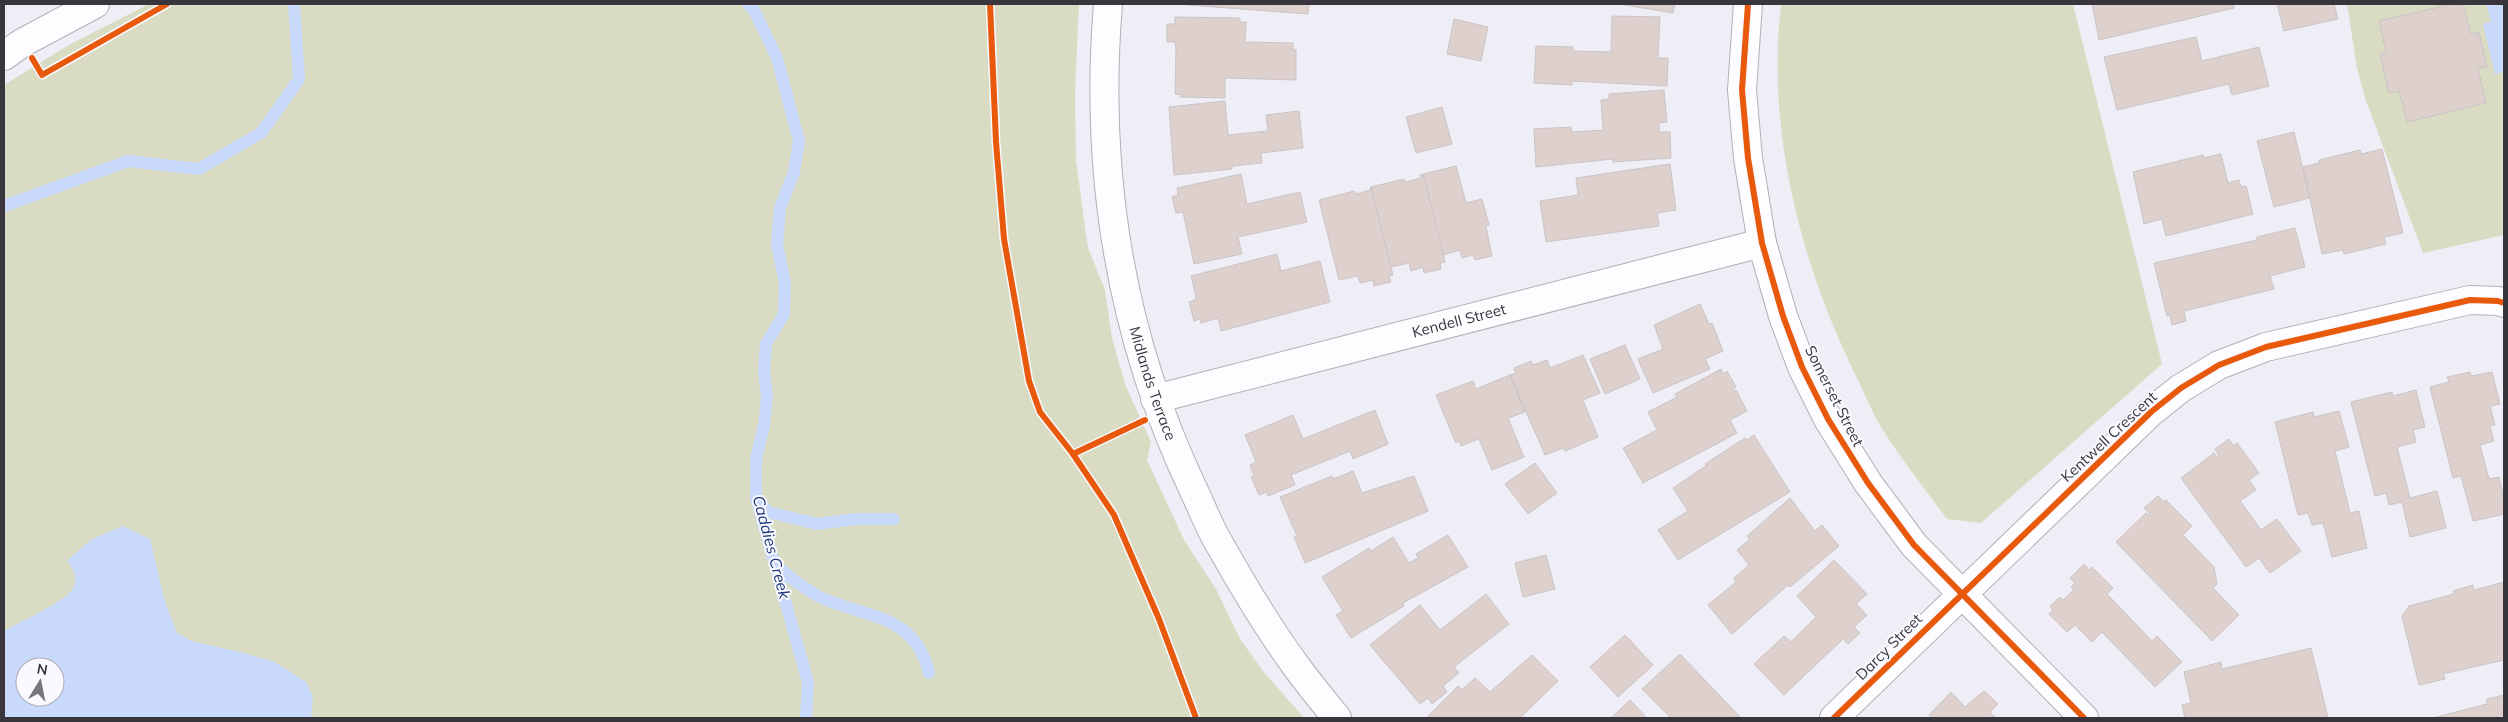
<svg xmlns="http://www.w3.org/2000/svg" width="2508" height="722" font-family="Mulish,sans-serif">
<rect width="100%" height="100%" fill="#efeef6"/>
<g fill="#d9dbc2" fill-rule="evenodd">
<path d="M149,4h930l-4,89 1,67 9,68 3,20 17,42 7,48 13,46 26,58 -4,18 37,80 32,49 24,50 23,32 41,47h-991l-2,-4 2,-17 -309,21v-633l63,-39zM25,667h30v30h-30z"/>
<path d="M1781,4h292l89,360 -181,159 -34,-4c-22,-30 -46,-60 -66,-92 -9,-15 -16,-32 -23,-47 -57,-114 -92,-248 -77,-376z"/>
<polygon points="2347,4 2504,4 2504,235 2423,253 2365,98 2357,68"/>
</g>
<g fill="#c8d9fc" fill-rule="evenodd">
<polygon points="2486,4 2504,4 2504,76 2503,72 2495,74 2483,24 2491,22"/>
<path d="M123,526l27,13 15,63 12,31 15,8 52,12 31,9 31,20 7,15 -2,17 2,4h-309v-87c14,-8 60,-29 68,-41 7,-10 2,-21 -5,-29l25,-22zM25,667h30v30h-30z"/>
</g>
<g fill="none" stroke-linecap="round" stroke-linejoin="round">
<g stroke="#c8d9fc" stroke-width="12">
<polyline points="748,4 755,12 777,58 799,141 794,172 780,208 777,244 785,283 784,314 766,344 764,372 767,397 764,426 756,458 756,498 808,682 806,718"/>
<polyline points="4,206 128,161 199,169 261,133 299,79 294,4"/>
<polyline points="759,501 768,512 817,524 856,519 894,519"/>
<path d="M775,564c13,12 27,23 43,32 46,23 96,15 111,77"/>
</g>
</g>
<g fill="#ddd0cd" stroke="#c9c5c7">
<polygon points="1175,4 1309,4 1308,14"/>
<polygon points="1619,4 1675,4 1673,13"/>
<polygon points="2092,4 2233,4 2234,8 2099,40"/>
<polygon points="2277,4 2334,4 2338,19 2284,31"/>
<polygon points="2452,4 2463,4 2471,34 2479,32 2487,67 2478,68 2486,103 2407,122 2399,91 2389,93 2380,54 2386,52 2379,21"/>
<polygon points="1612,16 1660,17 1658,58 1668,58 1667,86 1572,81 1572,85 1534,83 1536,46 1573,47 1573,51 1611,52"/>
<polygon points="1175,17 1240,18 1240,22 1246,22 1245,42 1293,43 1293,49 1296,50 1296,80 1225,78 1225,98 1180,97 1181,95 1175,94 1176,49 1175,42 1167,42 1167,24 1175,24"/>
<polygon points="1454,19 1488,27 1481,61 1447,54"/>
<polygon points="2196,37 2202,61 2259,47 2269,86 2232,95 2229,84 2117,110 2104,57"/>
<polygon points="1664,90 1667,122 1659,123 1659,132 1670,132 1671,158 1613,162 1613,159 1536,167 1534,129 1571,127 1572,132 1603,130 1601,100 1609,99 1609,94"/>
<polygon points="1225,101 1228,135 1268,131 1266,115 1299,111 1303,148 1261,153 1262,163 1232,166 1232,169 1174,175 1169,107"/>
<polygon points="1442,107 1452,144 1416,153 1406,117"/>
<polygon points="2294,132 2310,198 2274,207 2257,141"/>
<polygon points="2382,149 2403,233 2384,237 2386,244 2344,254 2343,250 2322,254 2303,167 2319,163 2319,160 2360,150 2361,154"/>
<polygon points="2221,154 2228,183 2239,180 2241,187 2246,186 2253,214 2166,236 2162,219 2144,224 2133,172 2203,155 2204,158"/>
<polygon points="1670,164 1676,210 1657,213 1659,226 1546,242 1540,201 1578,195 1576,178"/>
<polygon points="1456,166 1466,203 1482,199 1489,225 1486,226 1492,256 1475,260 1473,255 1462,258 1460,250 1443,255 1423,174"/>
<polygon points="1241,174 1247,204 1300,192 1307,222 1238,237 1242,254 1194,264 1183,212 1176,213 1172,197 1178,195 1177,188"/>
<polygon points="1423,174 1445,262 1440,263 1441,269 1424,273 1423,267 1411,271 1409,263 1391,267 1371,187 1404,179 1406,182 1421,178 1420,175"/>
<polygon points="1371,187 1393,275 1389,276 1391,282 1374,286 1373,280 1360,283 1358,276 1339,280 1319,200 1354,191 1356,194 1370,190"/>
<polygon points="2295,228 2305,267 2270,276 2274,289 2184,311 2186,321 2172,325 2170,315 2167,316 2154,263 2257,240 2257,237"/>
<polygon points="1277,254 1281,271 1320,261 1330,302 1221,331 1218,318 1201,323 1200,319 1194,321 1189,302 1195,300 1196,296 1191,276"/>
<polygon points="1700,304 1709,324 1712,323 1723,351 1705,359 1710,369 1653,393 1638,359 1663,349 1654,325"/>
<polygon points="1625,345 1640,379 1605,394 1590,359"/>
<polygon points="1583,355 1600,393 1583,400 1598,437 1565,451 1563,448 1545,455 1510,375 1516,373 1514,368 1531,361 1533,365 1547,360 1550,368"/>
<polygon points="1721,369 1723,374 1727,371 1736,387 1732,389 1733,391 1736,390 1747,411 1730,420 1737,433 1643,483 1623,448 1657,430 1648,412 1677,397 1675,394"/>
<polygon points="2470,372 2471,376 2492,372 2500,404 2490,406 2495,425 2490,426 2494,441 2480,445 2489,479 2499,477 2504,499 2504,514 2473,521 2461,476 2453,478 2430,387 2449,382 2447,377"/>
<polygon points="1510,375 1525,412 1508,418 1524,457 1492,470 1479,439 1461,446 1459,441 1456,443 1436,395 1473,381 1476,389"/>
<polygon points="2416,390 2425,427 2413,430 2416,442 2397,447 2410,498 2437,491 2446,528 2410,537 2402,502 2389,505 2386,493 2375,496 2351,402 2392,392 2393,396"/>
<polygon points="1375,410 1388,444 1353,459 1350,451 1291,475 1295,485 1268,496 1267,492 1259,495 1251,477 1254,476 1250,465 1256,462 1245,435 1293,415 1303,439"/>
<polygon points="2339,411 2349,447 2335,451 2350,513 2359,511 2367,548 2332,557 2323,523 2312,525 2308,513 2298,515 2275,422 2313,412 2314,417"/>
<polygon points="1754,435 1790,492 1678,560 1658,530 1688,511 1673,488 1707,465 1705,464 1745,438 1747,440"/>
<polygon points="2229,439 2233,446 2237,443 2259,473 2249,480 2256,490 2240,501 2261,530 2277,519 2301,551 2270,573 2259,558 2246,567 2181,478 2214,453 2217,457 2219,456 2215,449"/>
<polygon points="1535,463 1557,493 1528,514 1505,484"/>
<polygon points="1353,471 1362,493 1414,476 1428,511 1305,563 1294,537 1297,536 1280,497 1332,476 1333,479"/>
<polygon points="2158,496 2164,502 2166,500 2192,526 2183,535 2214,567 2217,584 2213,588 2239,615 2212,641 2116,542 2146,513 2149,516 2150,514 2144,508"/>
<polygon points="1790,498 1815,531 1822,525 1839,546 1790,587 1788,585 1732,634 1708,605 1736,582 1734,578 1749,565 1737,550 1750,539 1747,536"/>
<polygon points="1448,535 1468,567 1403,603 1404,606 1351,638 1336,615 1343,611 1322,577 1369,548 1371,551 1393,537 1409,563 1418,558 1416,554"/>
<polygon points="1546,555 1555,589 1523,597 1515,563"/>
<polygon points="1834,560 1867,594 1856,604 1867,615 1854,627 1860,633 1848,644 1843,639 1784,695 1754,664 1784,636 1791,642 1816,617 1797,596"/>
<polygon points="2084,564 2089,570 2092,567 2113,588 2107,594 2152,641 2157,636 2182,662 2155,687 2102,632 2092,642 2075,625 2067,632 2049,614 2053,610 2050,606 2060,597 2063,600 2074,590 2071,587 2075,583 2070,578"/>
<polygon points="2504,582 2504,660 2443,674 2445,679 2419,685 2402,616 2409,606 2454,594 2453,591 2473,585 2474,590"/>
<polygon points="1486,594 1509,624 1454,667 1459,673 1443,686 1447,692 1432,704 1428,698 1420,704 1370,645 1420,605 1440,630"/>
<polygon points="1625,635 1653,665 1618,697 1590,667"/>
<polygon points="2311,648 2328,718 2185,718 2182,705 2191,703 2184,672 2221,662 2222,669"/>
<polygon points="1680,654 1741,718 1671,718 1642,689"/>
<polygon points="1532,655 1558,681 1520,718 1426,718 1458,686 1462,690 1475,678 1490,692"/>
<polygon points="1984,691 1998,704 1990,712 1996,718 1932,718 1929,715 1951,692 1965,707"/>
<polygon points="2504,695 2504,718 2433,718 2487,704 2487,699"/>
<polygon points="1630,700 1647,718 1611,718"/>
</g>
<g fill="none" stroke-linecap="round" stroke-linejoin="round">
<defs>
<g id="minor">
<path id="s1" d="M1108,4c-14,170 13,335 87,489 8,17 15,36 25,52 23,41 48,83 76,121 13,18 27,35 41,52"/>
<polyline points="1748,4 1742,90 1748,158 1762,243 1783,316 1802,367 1828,419 1868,483 1914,545 2084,718"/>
<polyline points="4,56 22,43 95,4"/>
<path id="s2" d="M1155,399l607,-156"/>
<polyline points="1834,718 2151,412 2181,388 2219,365 2266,347 2470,300 2498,301 2504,303"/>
</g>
</defs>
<use href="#minor" stroke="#b1b0b6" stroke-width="30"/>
<use href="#minor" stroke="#fdfcfe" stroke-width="28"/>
<defs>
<g id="cycleway">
<polyline points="990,4 996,142 1004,239 1029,381 1040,412 1073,454 1114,515 1159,619 1196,718"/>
<polyline points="1748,4 1742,90 1748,158 1762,243 1783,316 1802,367 1828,419 1868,483 1914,545 2084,718"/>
<polyline points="32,58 42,75 167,4"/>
<polyline points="1073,454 1145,420"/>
<polyline points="1834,718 2151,412 2181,388 2219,365 2266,347 2470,300 2498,301 2504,303"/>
</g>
</defs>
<use href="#cycleway" stroke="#faf9ff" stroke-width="9"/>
<use href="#cycleway" stroke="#e8590c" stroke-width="6"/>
</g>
<g text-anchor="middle" stroke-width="4" stroke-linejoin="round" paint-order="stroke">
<g font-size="15" fill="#38363c" stroke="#faf9ff">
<text dy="5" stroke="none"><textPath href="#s2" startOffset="314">Kendell Street</textPath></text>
<text dy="5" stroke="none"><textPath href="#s1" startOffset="385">Midlands Terrace</textPath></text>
<text transform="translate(1834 396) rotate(63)" y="5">Somerset Street</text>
<text transform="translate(2109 437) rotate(-43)" y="5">Kentwell Crescent</text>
<text transform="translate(1889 647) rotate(-45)" y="5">Darcy Street</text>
</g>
<g font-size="16" font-style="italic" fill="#1a387a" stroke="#faf9ff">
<text transform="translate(772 547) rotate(75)" y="6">Caddies Creek</text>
</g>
</g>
<rect width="2508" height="722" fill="none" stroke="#38363c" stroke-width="10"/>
<g transform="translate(40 682) rotate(10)"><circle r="24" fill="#faf9ff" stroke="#acabb1"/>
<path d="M0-4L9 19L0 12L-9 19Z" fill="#78767d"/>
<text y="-8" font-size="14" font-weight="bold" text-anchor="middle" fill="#38363c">N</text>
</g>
</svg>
